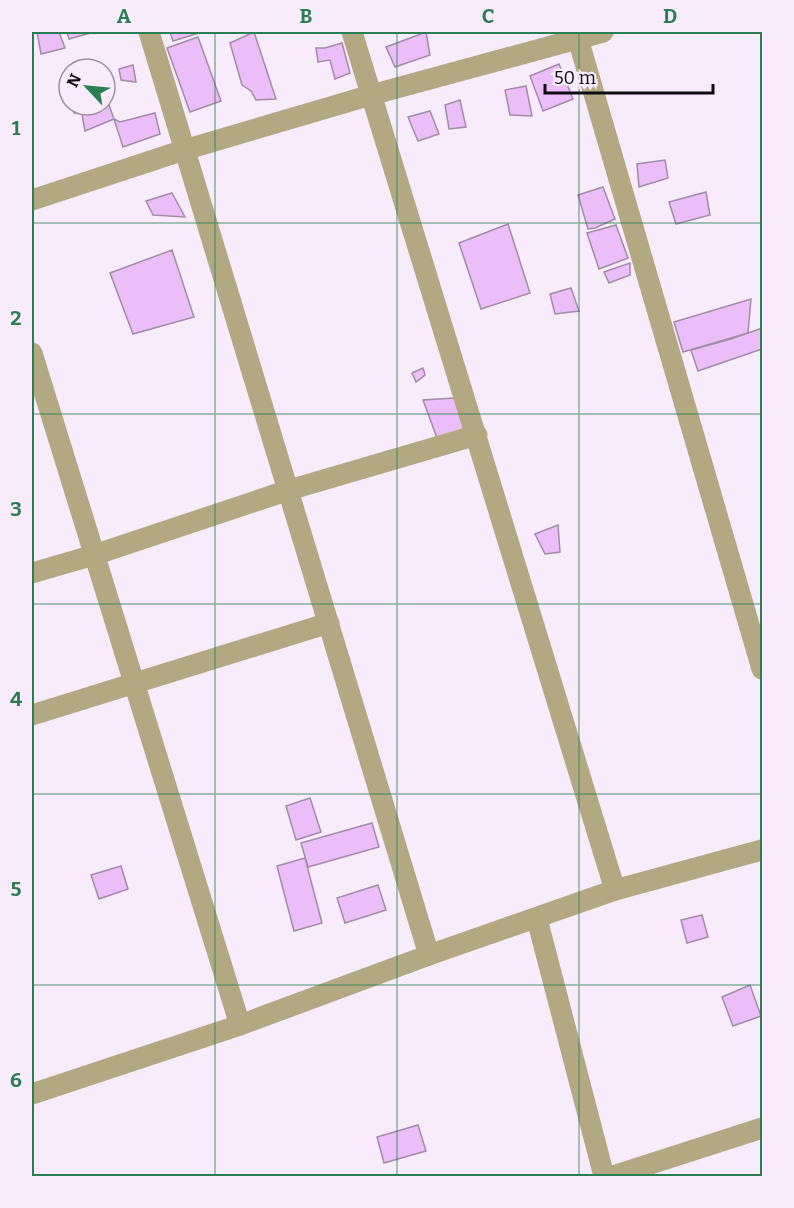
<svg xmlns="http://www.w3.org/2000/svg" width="794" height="1208" font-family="Bitter,serif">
<rect width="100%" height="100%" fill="#f8ebfc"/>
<g fill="#ebbef9" stroke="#a08da6" stroke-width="1.5">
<polygon points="37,32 59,32 65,48 41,54"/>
<polygon points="67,32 94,32 69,39"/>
<polygon points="170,32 202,32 173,41"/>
<polygon points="254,32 276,99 256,100 251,91 242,85 230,43"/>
<polygon points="426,32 430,55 395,67 386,47"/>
<polygon points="198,37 221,101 190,112 167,48"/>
<polygon points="342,43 350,73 335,79 330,60 318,62 316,48 325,48"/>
<polygon points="84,61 85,69 71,69 71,68"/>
<polygon points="559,64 573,99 543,111 530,76"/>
<polygon points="133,65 136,82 121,80 119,69"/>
<polygon points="526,86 532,116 510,115 505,90"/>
<polygon points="105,94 114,119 85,131 82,114 74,113 73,105 105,105"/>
<polygon points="460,100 466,127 449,129 445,105"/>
<polygon points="430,111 439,134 418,141 408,117"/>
<polygon points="155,113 160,134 123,147 114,119 120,122"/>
<polygon points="665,160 668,178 639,187 637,164"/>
<polygon points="603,187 615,219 595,228 588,229 578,195"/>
<polygon points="706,192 710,215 676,224 669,202"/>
<polygon points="172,193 185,217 153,215 146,201"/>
<polygon points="508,224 530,293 481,309 459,243"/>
<polygon points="616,225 628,258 599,269 587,233"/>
<polygon points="172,250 194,317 133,334 110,273"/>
<polygon points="630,263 630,275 609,283 604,272"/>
<polygon points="571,288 579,311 555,314 550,294"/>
<polygon points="751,299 748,333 683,352 674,322"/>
<polygon points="762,328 762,349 698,371 691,350 731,339"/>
<polygon points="423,368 425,375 416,382 412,373"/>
<polygon points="454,398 474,426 437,438 423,400"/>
<polygon points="558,525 560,552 545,554 535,534"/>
<polygon points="310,798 321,832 296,840 286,806"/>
<polygon points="372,823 379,847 308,867 301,843"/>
<polygon points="305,858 322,923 294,931 277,866"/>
<polygon points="121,866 128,889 99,899 91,875"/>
<polygon points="378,885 386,910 345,923 337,898"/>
<polygon points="702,915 708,937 687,943 681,920"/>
<polygon points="750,985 761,1016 733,1026 722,997"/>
<polygon points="418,1125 426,1151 384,1163 377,1137"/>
</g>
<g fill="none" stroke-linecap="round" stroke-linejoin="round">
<g stroke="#b2a882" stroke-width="21">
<polyline points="149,32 429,955"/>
<polyline points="352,32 615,890"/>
<polyline points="576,32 762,669"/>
<polyline points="32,200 184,150 371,95 603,32"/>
<polyline points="32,353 240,1025"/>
<polyline points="32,573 94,555 289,490 477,435"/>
<polyline points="32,715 329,623"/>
<polyline points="537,919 604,1176"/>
<polyline points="32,1094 240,1025 429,955 615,890 762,850"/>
<polyline points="613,1176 762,1128"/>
</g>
</g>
<path fill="none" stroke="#2a7f52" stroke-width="1.5" stroke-opacity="0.55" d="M215,32v1144M397,32v1144M579,32v1144M32,223h730M32,414h730M32,604h730M32,794h730M32,985h730"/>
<rect width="794" height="1208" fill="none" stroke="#f8ebfc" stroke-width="66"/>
<g transform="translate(87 87) rotate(296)"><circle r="28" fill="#f8ebfc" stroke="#9b919e" stroke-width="1.5"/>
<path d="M0-4.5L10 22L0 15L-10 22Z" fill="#2a7f52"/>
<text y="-9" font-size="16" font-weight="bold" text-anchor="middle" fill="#100a12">N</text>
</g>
<path d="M545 84v9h168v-9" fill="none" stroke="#100a12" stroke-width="3"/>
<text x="554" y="84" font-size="18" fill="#100a12" stroke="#f8ebfc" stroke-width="4.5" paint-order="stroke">50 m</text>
<rect x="33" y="33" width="728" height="1142" fill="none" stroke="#2a7f52" stroke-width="2"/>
<g font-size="20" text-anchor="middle" font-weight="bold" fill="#2a7f52">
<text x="124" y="23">A</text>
<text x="306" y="23">B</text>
<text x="488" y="23">C</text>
<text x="670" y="23">D</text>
<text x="16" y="135">1</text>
<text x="16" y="325">2</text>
<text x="16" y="516">3</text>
<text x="16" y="706">4</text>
<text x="16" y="896">5</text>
<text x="16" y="1087">6</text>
</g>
</svg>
